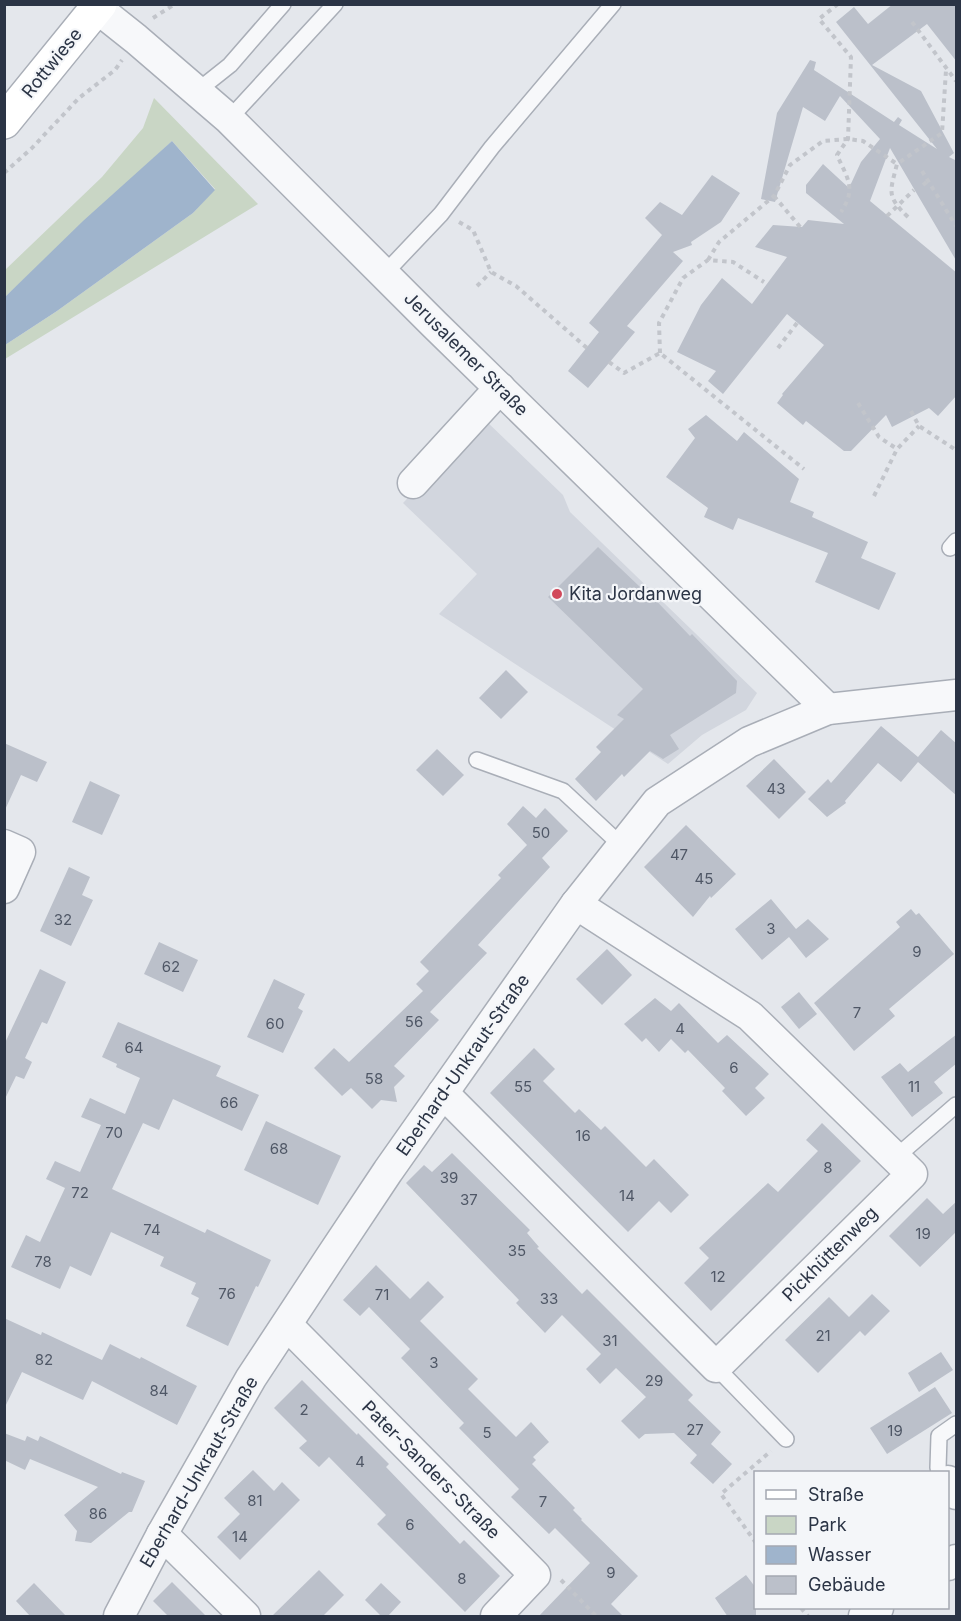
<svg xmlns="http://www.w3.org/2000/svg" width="961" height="1621" font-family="Inter,sans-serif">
<rect width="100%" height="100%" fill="#e4e7ec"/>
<polygon fill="#d2d6de" points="484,419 563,495 570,512 757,693 746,710 702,735 668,764 439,614 477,574 403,503"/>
<polygon fill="#c9d6c5" points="154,98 258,204 5,359 5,345 57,311 193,213 215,189 172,141 5,297 5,270 102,177 143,128"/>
<polygon fill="#9fb4cc" points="172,141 215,190 193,213 57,311 5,345 5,297 83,221"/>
<g fill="#bbc0ca">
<polygon points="893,4 957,4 957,62 927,24 872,65 921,91 954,153 949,157 957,161 957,262 890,148 870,201 957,273 957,395 938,416 929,408 892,427 886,415 851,451 844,451 806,421 803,425 777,403 783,395 782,394 824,345 787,314 723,394 708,381 716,371 677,352 701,305 722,278 752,304 787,257 755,247 773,225 802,227 808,220 844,224 806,193 806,185 823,164 849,188 861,162 880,139 840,96 825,121 803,107 775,202 761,199 777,113 810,60 816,62 814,70 894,122 898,117 902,120 899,125 937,149 836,22 854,7 868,24"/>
<polygon points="712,175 740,193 721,222 691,242 692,245 673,252 683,261 627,326 635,332 588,388 568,371 599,332 589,323 662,235 645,218 660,202 682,215"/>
<polygon points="706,415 737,441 744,432 799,479 790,502 814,512 812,517 868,542 861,558 896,573 879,610 815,582 828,553 738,518 733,530 704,517 708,508 666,477 695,438 688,429"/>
<polygon points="598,547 640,587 642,586 690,636 692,634 737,681 736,693 670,735 679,749 663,759 650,751 624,777 622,774 596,801 575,779 601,752 596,747 624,719 617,715 643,689 548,597"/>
<polygon points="506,670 528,692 501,719 479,698"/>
<polygon points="881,726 918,757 941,730 957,744 957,796 918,762 901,782 878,763 845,801 846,803 827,817 808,799 828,779 831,783"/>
<polygon points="4,743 47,762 37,782 21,775 4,812"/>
<polygon points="437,749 464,775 443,796 416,770"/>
<polygon points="774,759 806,792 779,819 746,786"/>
<polygon points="90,781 120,795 102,835 72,822"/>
<polygon points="523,806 536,818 545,808 568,831 542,858 550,867 478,945 487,953 430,1012 439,1020 394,1066 405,1076 394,1087 397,1102 381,1100 372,1109 351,1088 342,1096 314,1068 334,1048 349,1062 423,991 416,984 429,971 420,962 501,878 498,875 527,845 507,824"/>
<polygon points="686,825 736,874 711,898 710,896 693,917 644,867"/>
<polygon points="69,867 90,877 82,895 93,900 71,946 40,931"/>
<polygon points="771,899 796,929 808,919 829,939 806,958 789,937 762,960 735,929"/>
<polygon points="911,909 916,915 919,913 954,954 889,1009 895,1016 854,1051 814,1003 900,927 896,922"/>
<polygon points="159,942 198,960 183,992 144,974"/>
<polygon points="607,949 632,975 602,1005 576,979"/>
<polygon points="40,969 66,982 47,1024 42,1022 25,1058 32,1062 24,1079 16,1076 4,1101 4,1045"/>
<polygon points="274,979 305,994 298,1008 303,1011 283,1053 247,1037"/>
<polygon points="799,992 817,1014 799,1029 781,1007"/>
<polygon points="655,998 671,1011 679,1003 718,1043 727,1035 769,1074 755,1088 765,1098 746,1116 722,1091 725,1088 688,1050 685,1053 671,1039 659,1052 646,1038 642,1042 624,1024"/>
<polygon points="118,1022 221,1066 216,1076 259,1095 242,1131 173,1099 159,1130 143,1123 112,1189 205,1233 207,1229 271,1260 258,1287 256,1286 228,1346 186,1326 199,1298 191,1294 196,1283 160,1266 164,1257 111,1232 91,1276 70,1266 60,1289 11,1267 26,1235 40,1242 65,1188 46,1179 55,1161 80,1172 101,1125 81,1117 90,1098 125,1114 140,1078 116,1067 117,1064 102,1057"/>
<polygon points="957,1034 957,1063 934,1082 943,1093 912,1117 881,1077 900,1063 908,1072"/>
<polygon points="534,1048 555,1069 543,1081 575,1113 579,1109 601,1130 605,1126 646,1167 654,1159 689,1195 671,1213 659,1201 628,1232 490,1093"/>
<polygon points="266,1121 341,1156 318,1205 244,1170"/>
<polygon points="822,1123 861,1161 711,1311 684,1283 709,1258 699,1248 768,1183 778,1192 818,1151 806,1140"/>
<polygon points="452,1153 530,1230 527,1233 539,1247 537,1248 582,1294 587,1289 693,1395 688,1400 721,1432 711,1444 732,1464 713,1484 690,1463 697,1455 674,1433 645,1434 639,1439 621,1421 646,1397 616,1368 600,1384 586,1369 601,1354 562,1315 545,1333 516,1303 519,1300 406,1183 424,1165 432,1172"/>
<polygon points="927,1198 943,1214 957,1201 957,1231 920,1267 889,1236"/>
<polygon points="376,1265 410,1299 428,1281 444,1297 420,1321 478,1379 468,1389 516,1437 531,1422 549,1442 533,1457 536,1460 532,1464 575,1508 573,1510 582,1519 581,1520 638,1576 611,1604 624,1617 538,1617 590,1563 555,1528 549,1534 511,1497 519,1489 459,1428 464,1423 401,1358 410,1349 369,1307 360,1316 343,1300"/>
<polygon points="872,1294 890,1311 865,1336 860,1331 818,1373 785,1340 829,1297 849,1317"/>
<polygon points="4,1318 41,1335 42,1332 102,1360 110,1344 140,1359 141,1357 197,1386 177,1425 92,1381 83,1400 22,1372 4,1409"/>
<polygon points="941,1352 953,1370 919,1392 908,1373"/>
<polygon points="302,1380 357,1435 358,1433 389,1464 386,1467 460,1544 464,1540 500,1576 465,1612 377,1524 386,1515 329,1457 319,1467 299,1448 307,1441 274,1408"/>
<polygon points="935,1387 952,1413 887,1454 870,1428"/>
<polygon points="4,1433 25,1441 27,1436 38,1441 40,1436 121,1474 122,1472 145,1481 132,1512 129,1512 91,1543 75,1541 77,1531 64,1515 98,1487 30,1459 25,1470 4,1460"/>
<polygon points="253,1470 274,1491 282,1482 300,1500 240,1560 217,1537 240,1514 224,1498"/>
<polygon points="319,1570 344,1595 322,1617 271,1617"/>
<polygon points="746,1575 756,1588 756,1617 728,1617 715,1598"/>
<polygon points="172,1582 207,1617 169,1617 153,1601"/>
<polygon points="34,1583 67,1617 31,1617 16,1601"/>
<polygon points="381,1583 401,1602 387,1617 382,1617 365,1600"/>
</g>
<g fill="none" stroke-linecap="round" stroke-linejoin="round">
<defs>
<g id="lane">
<polyline points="196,92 230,65 283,4"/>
<polyline points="229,119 335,4"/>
<polyline points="385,273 441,214 492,147 613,4"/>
<polyline points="950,548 956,541"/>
<polyline points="477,760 563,791 622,846"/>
<polyline points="895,1158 956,1105"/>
<polyline points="716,1367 786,1439"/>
<polyline points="938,1468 939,1436 956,1424"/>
</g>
<g id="street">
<polyline points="97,8 136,39 229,119 434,324 828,709"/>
<polyline points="413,483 500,388"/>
<polyline points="4,845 20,852 4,888"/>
<polyline points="443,1093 716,1367 912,1174 750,1016 576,904"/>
<polyline points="287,1325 535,1575 496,1616"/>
<polyline points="948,1481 956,1494"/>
<polyline points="162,1534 245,1616"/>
<polyline points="948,1565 956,1560"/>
<polyline points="119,1616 162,1534 251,1378 330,1258 388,1171 576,904 657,802 749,742 828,709 956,695"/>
<polyline points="864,1616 878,1608"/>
</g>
<polyline id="secondary" points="4,122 100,4"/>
</defs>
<use href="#lane" stroke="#a9aeb7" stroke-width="18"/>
<use href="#street" stroke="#a9aeb7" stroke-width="33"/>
<use href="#secondary" stroke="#a9aeb7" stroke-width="36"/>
<g stroke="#c2c5cb" stroke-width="4" stroke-dasharray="4.5 4.5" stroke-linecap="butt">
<path d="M838,4l-19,15 32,38 -3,82 -11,16c10,23 20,33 4,57"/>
<polyline points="153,18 175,4"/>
<polyline points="912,22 956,81"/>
<polyline points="922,171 956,226"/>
<polyline points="4,173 31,149 79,98 115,70 122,60"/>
<polyline points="923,185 928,181"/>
<polyline points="774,196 801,228"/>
<polyline points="887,216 914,190"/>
<path d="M908,217c-22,-21 -18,-25 -11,-53l45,-31 4,-63"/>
<polyline points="459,222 473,230 491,272 516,286 587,348"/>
<polyline points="708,260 719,242 774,196 790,165 823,141 848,139 863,141 897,164"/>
<polyline points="477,286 491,272"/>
<polyline points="778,348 797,323"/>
<polyline points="660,353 659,323 683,278 708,260 733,262 764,282"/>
<polyline points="609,362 624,373 660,353 804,469"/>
<polyline points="858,403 879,437 897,449"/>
<polyline points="911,411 919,426 956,450"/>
<polyline points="874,496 897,449 919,426"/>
<polyline points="756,1543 721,1494 771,1451"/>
<polyline points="561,1580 596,1616"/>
<polyline points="801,1608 808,1616"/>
</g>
<use href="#lane" stroke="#f7f8fa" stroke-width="15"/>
<use href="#street" stroke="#f7f8fa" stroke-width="30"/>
<use href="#secondary" stroke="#fff" stroke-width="33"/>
</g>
<circle fill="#d1495b" stroke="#f4f6f9" stroke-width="2" cx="557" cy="594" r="6"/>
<g text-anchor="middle" stroke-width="4.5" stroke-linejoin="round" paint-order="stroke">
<g font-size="15" fill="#4f5766">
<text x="776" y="794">43</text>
<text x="541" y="838">50</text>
<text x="679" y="860">47</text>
<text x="704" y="884">45</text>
<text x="63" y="925">32</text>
<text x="771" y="934">3</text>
<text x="917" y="957">9</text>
<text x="171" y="972">62</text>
<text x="857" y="1018">7</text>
<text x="414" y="1027">56</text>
<text x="275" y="1029">60</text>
<text x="680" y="1034">4</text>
<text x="134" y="1053">64</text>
<text x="734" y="1073">6</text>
<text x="374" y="1084">58</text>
<text x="523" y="1092">55</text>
<text x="914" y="1092">11</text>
<text x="229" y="1108">66</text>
<text x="114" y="1138">70</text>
<text x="583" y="1141">16</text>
<text x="279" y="1154">68</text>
<text x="828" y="1173">8</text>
<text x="449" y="1183">39</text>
<text x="80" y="1198">72</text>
<text x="627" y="1201">14</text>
<text x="469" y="1205">37</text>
<text x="152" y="1235">74</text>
<text x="923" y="1239">19</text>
<text x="517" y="1256">35</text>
<text x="43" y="1267">78</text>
<text x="718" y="1282">12</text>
<text x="227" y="1299">76</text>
<text x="382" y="1300">71</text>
<text x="549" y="1304">33</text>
<text x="823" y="1341">21</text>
<text x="610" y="1346">31</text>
<text x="44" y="1365">82</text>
<text x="434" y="1368">3</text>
<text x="654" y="1386">29</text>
<text x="159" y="1396">84</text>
<text x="304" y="1415">2</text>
<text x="695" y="1435">27</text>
<text x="895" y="1436">19</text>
<text x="487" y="1438">5</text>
<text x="360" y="1467">4</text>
<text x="255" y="1506">81</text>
<text x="543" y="1507">7</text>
<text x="98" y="1519">86</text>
<text x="410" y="1530">6</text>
<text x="240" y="1542">14</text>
<text x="611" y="1578">9</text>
<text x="462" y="1584">8</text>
</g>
<g font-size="18" fill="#2b3445" stroke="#f4f6f9">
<text transform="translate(52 63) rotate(-51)" y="6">Rottwiese</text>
<text transform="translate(466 354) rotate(45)" y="6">Jerusalemer Straße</text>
<text transform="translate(463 1065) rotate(-55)" y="6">Eberhard-Unkraut-Straße</text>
<text transform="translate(830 1254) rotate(-45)" y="6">Pickhüttenweg</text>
<text transform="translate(431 1470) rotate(45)" y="6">Pater-Sanders-Straße</text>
<text transform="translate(199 1472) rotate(-60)" y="6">Eberhard-Unkraut-Straße</text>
</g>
<g font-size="18" fill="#2b3445" stroke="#f4f6f9" text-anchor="start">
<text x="569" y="600">Kita Jordanweg</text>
</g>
</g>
<rect width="961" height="1621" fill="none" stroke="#2b3445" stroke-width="12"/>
<rect x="754" y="1471" width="195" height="138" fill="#f4f6f9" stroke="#a4a8b1" stroke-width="1.5"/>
<rect x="766" y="1490" width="30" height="9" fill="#ffffff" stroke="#a4a8b1" stroke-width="1.5"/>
<text x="808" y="1501" font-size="18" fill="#2b3445">Straße</text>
<rect x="766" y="1516" width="30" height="18" fill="#c9d6c5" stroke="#a4a8b1" stroke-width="1.5"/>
<text x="808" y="1531" font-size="18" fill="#2b3445">Park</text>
<rect x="766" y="1546" width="30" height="18" fill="#9fb4cc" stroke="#a4a8b1" stroke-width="1.5"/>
<text x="808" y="1561" font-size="18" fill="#2b3445">Wasser</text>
<rect x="766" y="1576" width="30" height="18" fill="#bbc0ca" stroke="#a4a8b1" stroke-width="1.5"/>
<text x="808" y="1591" font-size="18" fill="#2b3445">Gebäude</text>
</svg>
